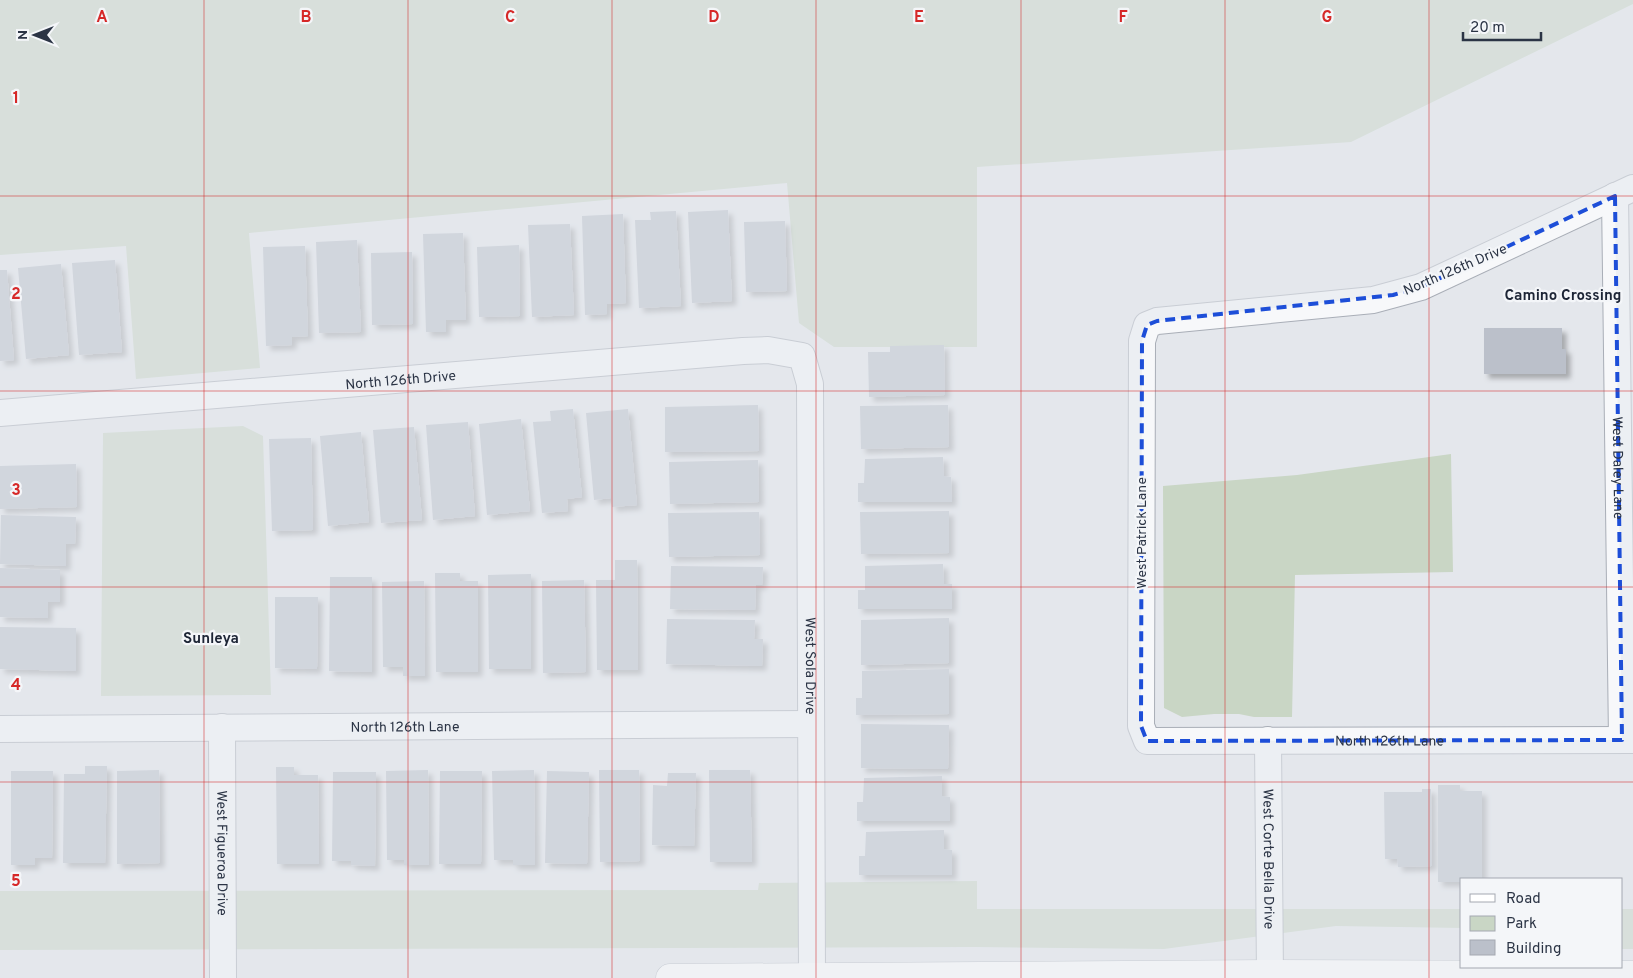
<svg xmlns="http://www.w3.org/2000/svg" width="1633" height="978" font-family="Overpass,sans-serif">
<defs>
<filter id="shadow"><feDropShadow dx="4.5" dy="4.5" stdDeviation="2.5" flood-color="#0004"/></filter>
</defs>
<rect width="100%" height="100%" fill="#e4e7ec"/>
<g fill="#c9d6c5">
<polygon points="0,0 1633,0 1633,4 1351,142 977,167 977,347 834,347 799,323 787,183 249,233 260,368 136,379 126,246 0,255"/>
<polygon points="243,426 263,436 271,695 101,696 103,433"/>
<polygon points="1451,454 1453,572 1295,575 1292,717 1254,717 1239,714 1214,714 1182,717 1164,708 1163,486 1297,475"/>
<polygon points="977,881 977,909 1462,909 1462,928 1336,926 1164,949 975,947 0,950 0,891 758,890 759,883"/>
<rect x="1622" y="909" width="11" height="40"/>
</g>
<g fill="#bbc0ca" filter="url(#shadow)">
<polygon points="728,210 732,301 692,303 688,212"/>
<polygon points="676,211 681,306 639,308 635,220 651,220 650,212"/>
<polygon points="623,214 626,303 607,304 607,314 585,315 582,216"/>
<polygon points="785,221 787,291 746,292 744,222"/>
<polygon points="570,224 574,315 532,317 528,225"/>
<polygon points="463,233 466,320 446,320 446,332 426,332 423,234"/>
<polygon points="357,240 361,332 319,333 316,242"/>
<polygon points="519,245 520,316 479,317 477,247"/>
<polygon points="305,246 308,336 292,337 292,345 266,346 263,247"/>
<polygon points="412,252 413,324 372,325 371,253"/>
<polygon points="115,260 122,352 79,355 72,263"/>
<polygon points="61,264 69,355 26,359 18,268"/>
<polygon points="0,270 7,270 14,360 0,361"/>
<polygon points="1484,328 1562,328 1562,349 1566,349 1566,374 1484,374"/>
<polygon points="944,345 945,395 869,397 868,352 890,352 890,346"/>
<polygon points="758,405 759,451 665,452 665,407"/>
<polygon points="948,405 949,447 861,449 860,406"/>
<polygon points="573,409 582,497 567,499 568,511 542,513 533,422 551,421 550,411"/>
<polygon points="628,409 637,505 612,507 611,498 594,500 586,413"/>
<polygon points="521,419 530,511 487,515 479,424"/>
<polygon points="468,422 475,516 433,520 426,425"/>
<polygon points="414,427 422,520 381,523 373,430"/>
<polygon points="361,432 369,522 328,526 320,436"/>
<polygon points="311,438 313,530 272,531 269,439"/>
<polygon points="943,457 944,476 951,477 952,502 858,502 858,483 864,483 865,459"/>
<polygon points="758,460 759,502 670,504 669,462"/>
<polygon points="76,464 77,507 0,509 0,466"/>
<polygon points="949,511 949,553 861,554 860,512"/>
<polygon points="759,512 760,555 669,557 668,513"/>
<polygon points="1,515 76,517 75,544 66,544 66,566 0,564"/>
<polygon points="615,560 637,560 638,670 597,670 596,580 615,580"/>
<polygon points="943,564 944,584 952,584 952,609 858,609 858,590 865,590 865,566"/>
<polygon points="671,566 763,567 762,585 756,585 755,610 670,609"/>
<polygon points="0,568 60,570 60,602 48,602 48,618 0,617"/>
<polygon points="435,573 460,573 460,581 478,581 478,672 436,672"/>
<polygon points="531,574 531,669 489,669 488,575"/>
<polygon points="330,577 372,577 372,672 329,671"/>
<polygon points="584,580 586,672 543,673 542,581"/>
<polygon points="424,581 425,676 403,676 403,667 383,667 382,582"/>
<polygon points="275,597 318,597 317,669 275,668"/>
<polygon points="949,618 949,663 861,665 861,620"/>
<polygon points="667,619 755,620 754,639 763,639 762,666 666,664"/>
<polygon points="0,627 76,628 76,671 0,669"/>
<polygon points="949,669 949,714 856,715 856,698 862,698 862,671"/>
<polygon points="861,724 949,725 948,769 861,768"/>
<polygon points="85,766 107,766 105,863 63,863 64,774 85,774"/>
<polygon points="276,767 294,767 294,775 318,775 319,864 277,864"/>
<polygon points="159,770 160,863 117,864 117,771"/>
<polygon points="428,770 429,865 404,865 404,860 387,860 386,771"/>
<polygon points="534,770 535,865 513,865 513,860 494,860 492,771"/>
<polygon points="599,770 639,770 640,861 600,862"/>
<polygon points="709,770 750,770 752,862 710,862"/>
<polygon points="11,771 53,771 52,858 35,858 35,865 11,865"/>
<polygon points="440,771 482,771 481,864 439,864"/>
<polygon points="547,771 589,772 587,864 545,863"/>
<polygon points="333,772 376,772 375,866 351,865 351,861 332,861"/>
<polygon points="668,773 696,773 694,846 652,845 653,785 667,786"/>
<polygon points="942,776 942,796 950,797 950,821 857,821 857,802 863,802 864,778"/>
<polygon points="1438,785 1460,785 1460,791 1482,791 1482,879 1462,879 1462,882 1438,882"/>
<polygon points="1422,789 1431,789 1432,866 1398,867 1397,859 1385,859 1384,792 1422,792"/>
<polygon points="944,830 944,849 952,850 952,875 859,875 859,856 865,856 866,832"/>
</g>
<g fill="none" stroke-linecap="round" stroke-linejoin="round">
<defs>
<g id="minor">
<path id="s1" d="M1633,188l-212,99 -48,13 -216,21 -10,4 -5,16 -1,385 6,15 486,-1"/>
<path id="s2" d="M1615,196l7,544"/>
<path id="s3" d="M0,413l743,-62 25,-1 34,6 8,28 2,593"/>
<path id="s4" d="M222,727l1,251"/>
<path id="s5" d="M0,729l810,-5"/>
<path id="s6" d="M1268,740l2,238"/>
</g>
<polyline id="secondary" points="670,978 1270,974 1633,975"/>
</defs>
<use href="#minor" stroke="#a9aeb7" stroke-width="28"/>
<use href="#secondary" stroke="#a9aeb7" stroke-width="29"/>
<use href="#minor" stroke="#f7f8fa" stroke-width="26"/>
<use href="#secondary" stroke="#fff" stroke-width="28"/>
</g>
<path d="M0 0H1633V978H0ZM1615,196l7,544 -475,1 -6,-15 1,-385 5,-16 10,-4 236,-26 28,-8z" fill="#e4e7ec" fill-opacity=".55" fill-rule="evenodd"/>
<path fill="none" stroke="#1d4ed8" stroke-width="4" stroke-dasharray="10 6" stroke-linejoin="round" d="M1615,196l7,544 -475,1 -6,-15 1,-385 5,-16 10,-4 236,-26 28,-8z"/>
<path fill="none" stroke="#d62828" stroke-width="1" stroke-opacity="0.55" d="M204,0v978M408,0v978M612,0v978M816,0v978M1021,0v978M1225,0v978M1429,0v978M0,196h1633M0,391h1633M0,587h1633M0,782h1633"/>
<g text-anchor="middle" stroke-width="4.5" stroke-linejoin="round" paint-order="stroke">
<g font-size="14" fill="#2b3445" stroke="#f4f6f9">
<text transform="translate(1455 269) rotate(-23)" y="5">North 126th Drive</text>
<text dy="5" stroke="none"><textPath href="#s3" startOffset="402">North 126th Drive</textPath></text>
<text dy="5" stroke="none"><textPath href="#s2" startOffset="272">West Daley Lane</textPath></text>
<text transform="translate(1141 533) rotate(-90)" y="5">West Patrick Lane</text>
<text dy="5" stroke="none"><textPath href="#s3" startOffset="1116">West Sola Drive</textPath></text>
<text dy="5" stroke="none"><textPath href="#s5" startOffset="405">North 126th Lane</textPath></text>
<text dy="5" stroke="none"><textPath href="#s1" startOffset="1172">North 126th Lane</textPath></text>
<text dy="5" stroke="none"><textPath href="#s4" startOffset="126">West Figueroa Drive</textPath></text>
<text dy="5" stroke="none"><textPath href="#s6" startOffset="119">West Corte Bella Drive</textPath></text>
</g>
<g font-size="15" font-weight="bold" fill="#1d2536" stroke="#f4f6f9">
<text x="1563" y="300">Camino Crossing</text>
<text x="211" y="643">Sunleya</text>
</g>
</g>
<g font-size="16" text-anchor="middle" font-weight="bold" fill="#d62828" stroke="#f4f6f9" stroke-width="4.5" stroke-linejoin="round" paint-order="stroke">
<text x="102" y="22">A</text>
<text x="306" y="22">B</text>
<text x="510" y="22">C</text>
<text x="714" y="22">D</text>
<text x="919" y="22">E</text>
<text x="1123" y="22">F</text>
<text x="1327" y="22">G</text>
<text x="16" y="103">1</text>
<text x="16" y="299">2</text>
<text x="16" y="495">3</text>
<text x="16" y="690">4</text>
<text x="16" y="886">5</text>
</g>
<rect x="1460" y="878" width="162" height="90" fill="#f4f6f9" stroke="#a4a8b1"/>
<rect x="1470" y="894" width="25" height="8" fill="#ffffff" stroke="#a4a8b1"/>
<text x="1506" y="903" font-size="15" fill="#2b3445">Road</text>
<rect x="1470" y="916" width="25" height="15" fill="#c9d6c5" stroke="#a4a8b1"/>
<text x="1506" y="928" font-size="15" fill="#2b3445">Park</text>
<rect x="1470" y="940" width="25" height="15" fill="#bbc0ca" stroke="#a4a8b1"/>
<text x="1506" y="953" font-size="15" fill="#2b3445">Building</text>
<g transform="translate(35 35) rotate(270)" stroke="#f4f6f9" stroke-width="4" paint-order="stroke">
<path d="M0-4L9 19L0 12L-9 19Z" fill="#2b3445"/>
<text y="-8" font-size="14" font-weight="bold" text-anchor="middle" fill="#2b3445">N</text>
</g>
<path d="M1463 32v8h78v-8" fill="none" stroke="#2b3445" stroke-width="2.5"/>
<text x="1470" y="32" font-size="15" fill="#2b3445" stroke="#f4f6f9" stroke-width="4" paint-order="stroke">20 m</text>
</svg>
